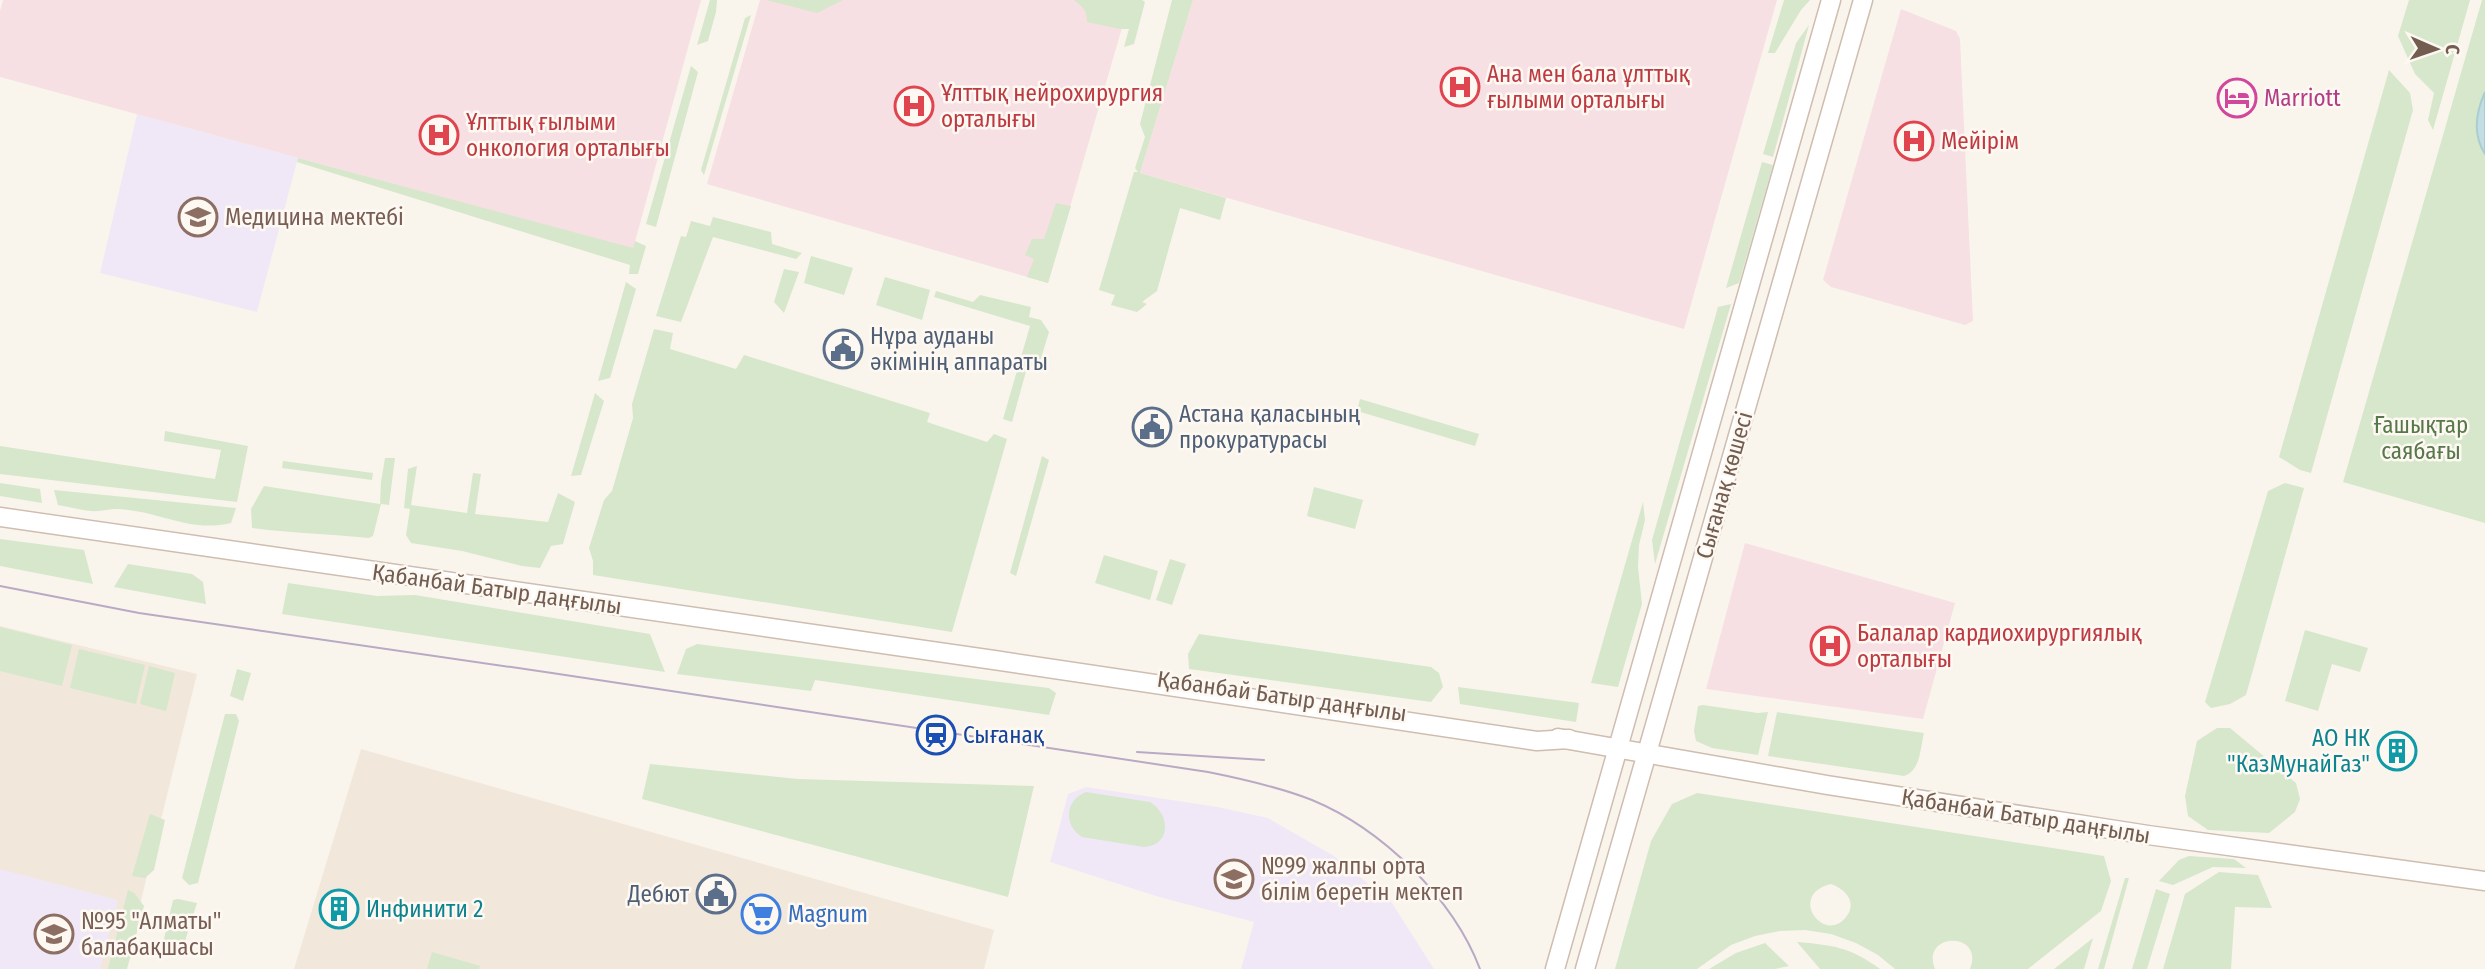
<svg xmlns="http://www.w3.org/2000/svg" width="2485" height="969" font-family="'Fira Sans Condensed',sans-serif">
<rect width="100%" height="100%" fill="#faf5ec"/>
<g fill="#f1e7db">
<polygon points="0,626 197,674 124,969 0,969"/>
<polygon points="361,749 994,930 984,969 294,969"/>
</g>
<g fill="#f1e8f7">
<polygon points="137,114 298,158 257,312 100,273"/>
<polygon points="1086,787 1218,807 1268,818 1334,856 1392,903 1434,969 1241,969 1254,922 1159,897 1050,862 1068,794"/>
<polygon points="0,869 118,900 100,969 0,969"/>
</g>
<g fill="#f7e0e3">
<polygon points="3,0 701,0 633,249 0,77 0,11"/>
<polygon points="760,0 1130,0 1048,283 707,184"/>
<polygon points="1193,0 1777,0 1684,329 1140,173"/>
<polygon points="1901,9 1956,31 1960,39 1973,321 1965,325 1831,287 1823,280"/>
<polygon points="1745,543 1955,603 1923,719 1706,689"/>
</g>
<g fill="#d6e7cb" fill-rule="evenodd">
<polygon points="710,0 717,0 716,12 708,41 697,45"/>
<polygon points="766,0 843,0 817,13"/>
<path d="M1074,0h68l3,2 -11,42 -10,3 5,-18h-9l-33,-7c0,-12 -4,-15 -13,-22z"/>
<polygon points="1172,0 1193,0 1140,173 1226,198 1220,220 1180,208 1157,291 1142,302 1147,304 1137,312 1111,305 1115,295 1099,290 1134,172 1138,172 1135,168 1145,137 1140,124"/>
<polygon points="1784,0 1810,0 1801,10 1775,53 1768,53"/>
<polygon points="2409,0 2470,0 2433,130 2428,120 2434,93 2415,74 2398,36"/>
<polygon points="2482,0 2485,0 2485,523 2343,482"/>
<polygon points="751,15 704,175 701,170 745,18"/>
<polygon points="1809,25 1773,157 1763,154 1796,43"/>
<polygon points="691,66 698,72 656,227 646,224"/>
<polygon points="2389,70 2410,93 2413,110 2311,473 2300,470 2279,457"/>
<polygon points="298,158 633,248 635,241 646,246 638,274 629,274 630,265 297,162"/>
<polygon points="1762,162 1773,165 1739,283 1726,288"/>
<polygon points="1056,203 1071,206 1048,283 1027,277 1034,259 1025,255 1032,239 1044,239"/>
<polygon points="713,217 771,232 772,244 802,253 796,259 713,237 681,322 656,316 681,236 686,237 691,221 710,226"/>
<polygon points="811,256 853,268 844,295 804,283"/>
<polygon points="784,269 799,272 784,313 774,302"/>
<polygon points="885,277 930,290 922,320 876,305"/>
<polygon points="626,282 636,289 610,378 598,381"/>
<polygon points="936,291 973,302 980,295 1031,307 1029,317 1041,320 1049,332 1039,365 1027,368 1012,422 1003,419 1030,326 934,297"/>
<polygon points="1731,304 1655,564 1652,540 1718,307"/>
<polygon points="654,329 673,333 670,349 736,369 744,355 930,413 927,422 987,442 994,434 1007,439 952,632 593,575 593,561 589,548 604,500 612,491 633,418 632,404"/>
<polygon points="595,393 604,401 581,475 571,476"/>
<polygon points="1360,399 1479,434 1475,446 1357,411"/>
<polygon points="165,431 248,446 237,502 0,474 0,446 215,479 221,450 164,441"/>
<polygon points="1042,456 1049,460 1016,576 1010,573"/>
<path d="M385,458h10l-6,47 -8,-1 -8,32 -4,2c-39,-4 -78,-5 -117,-10l-1,-19 13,-23 116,18 1,-22z"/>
<polygon points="283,461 373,473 372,480 282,468"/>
<polygon points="417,466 411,505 467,513 473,473 481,474 475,514 548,522 558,493 575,502 563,544 551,546 540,568 522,566 462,551 411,543 406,535 410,509 404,508 408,469"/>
<polygon points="0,483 40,489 42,503 0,496"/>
<polygon points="2285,483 2304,488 2246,695 2230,704 2211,708 2205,702 2268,491"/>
<polygon points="1314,487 1363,500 1355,529 1307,516"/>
<path d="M54,490l182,18 -5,15c-42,10 -71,-12 -113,-14 -9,0 -18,3 -27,2 -11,-1 -22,-4 -33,-6z"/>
<polygon points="1643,502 1645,520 1639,545 1638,567 1642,604 1618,687 1591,683"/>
<polygon points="0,539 84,550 93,584 0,566"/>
<polygon points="1104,555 1158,571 1150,600 1095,583"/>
<polygon points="1170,559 1186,564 1172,605 1156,600"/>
<polygon points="128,564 192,574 203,582 206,604 114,587"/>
<polygon points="288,583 377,596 415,595 650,634 665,672 282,614"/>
<polygon points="0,627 72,645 62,686 0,671"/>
<polygon points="2305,630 2368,648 2360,672 2332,664 2318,711 2285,701"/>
<polygon points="1199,634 1431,667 1439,673 1443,687 1431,702 1189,669 1188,654"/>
<polygon points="697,644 1049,688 1056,693 1049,715 815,680 811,691 677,674 686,649"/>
<polygon points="79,649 145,665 136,704 70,688"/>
<polygon points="149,666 175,673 166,711 140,704"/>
<polygon points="237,669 251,673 243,701 230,696"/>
<polygon points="1458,687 1579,703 1576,722 1460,704"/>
<polygon points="1703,705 1758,713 1768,712 1758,755 1712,748 1696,741 1694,731 1698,706"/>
<path d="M1777,712l147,21c-4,16 -3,37 -20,43l-136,-20z"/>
<polygon points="225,714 236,714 239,721 198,883 189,885 182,878"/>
<polygon points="2217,728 2230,728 2296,783 2300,799 2295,812 2269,833 2208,830 2188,816 2185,796 2197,741"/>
<polygon points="650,764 798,779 1034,786 1008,897 642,799"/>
<path d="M1086,792l64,10c20,12 22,43 -6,45l-62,-10c-19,-12 -17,-37 4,-45z"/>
<path d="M1697,793l407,63 7,25 -10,30 -73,58h-58c15,-38 -50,-37 -35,0h-40l-17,-14 -22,-12 -25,-9 -26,-4 -25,1 -25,5 -24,9 -34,24h-82l36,-128 21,-37zM1831,884c14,5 27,18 15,33 -21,28 -60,-22 -15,-33z"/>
<polygon points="150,814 165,820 154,870 145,878 132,876"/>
<polygon points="2189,856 2234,859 2246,868 2213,867 2173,885 2159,881 2179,860"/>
<polygon points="2219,872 2258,875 2272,908 2235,907 2231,969 2163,969 2185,894"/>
<polygon points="2125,878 2129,878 2104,969 2098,969"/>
<polygon points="2156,889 2170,894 2147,969 2132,969"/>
<polygon points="128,890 134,893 144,906 127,969 108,969"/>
<polygon points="178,899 197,903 180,957 161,952 173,900"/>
<polygon points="2093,938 2084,969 2054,969"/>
<path d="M1797,942c35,3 53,5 83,27h-60z"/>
<polygon points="1765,943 1789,966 1775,969 1709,969 1736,953"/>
<polygon points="432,952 480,966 479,969 427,969"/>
</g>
<path fill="#c2dee2" stroke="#a9cdd3" stroke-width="2" d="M2485,92v62c-13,-20 -9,-42 0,-62z"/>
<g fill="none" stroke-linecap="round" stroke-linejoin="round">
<defs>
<g id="secondary">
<polyline points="0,517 994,660 1537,741 1569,739"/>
<polyline points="1558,738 1827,785 2148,835 2485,881"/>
<polyline points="1555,969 1831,0"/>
<polyline points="1585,969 1863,0"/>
</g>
</defs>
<use href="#secondary" stroke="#cebdb0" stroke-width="21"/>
<use href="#secondary" stroke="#fff" stroke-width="18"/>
<g stroke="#b8aac4" stroke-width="2">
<path d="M0,586l139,27 413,60 656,99c35,7 71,15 104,28 70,29 141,98 168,169"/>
<polyline points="1137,752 1264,760"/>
</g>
</g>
<defs>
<symbol id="hospital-ring" viewBox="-11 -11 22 22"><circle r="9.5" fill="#fdf9f2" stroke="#e0444e" stroke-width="1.5"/><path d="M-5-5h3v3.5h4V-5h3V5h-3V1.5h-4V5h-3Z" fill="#e0444e"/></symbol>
<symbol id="hotel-ring" viewBox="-11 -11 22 22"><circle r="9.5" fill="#fdf9f2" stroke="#d1479c" stroke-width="1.5"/><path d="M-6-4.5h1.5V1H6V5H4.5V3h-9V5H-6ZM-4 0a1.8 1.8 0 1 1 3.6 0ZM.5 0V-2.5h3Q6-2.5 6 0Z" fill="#d1479c"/></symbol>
<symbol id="school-ring" viewBox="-11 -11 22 22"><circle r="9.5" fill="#fdf9f2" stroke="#8d6e63" stroke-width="1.5"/><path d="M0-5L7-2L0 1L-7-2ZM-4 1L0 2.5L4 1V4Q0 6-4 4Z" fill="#8d6e63"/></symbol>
<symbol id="civic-ring" viewBox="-11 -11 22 22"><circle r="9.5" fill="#fdf9f2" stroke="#5c6f8a" stroke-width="1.5"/><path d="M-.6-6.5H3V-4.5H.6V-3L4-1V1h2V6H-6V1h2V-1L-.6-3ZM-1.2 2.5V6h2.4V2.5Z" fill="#5c6f8a"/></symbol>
<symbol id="station-ring" viewBox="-11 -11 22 22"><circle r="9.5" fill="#fdf9f2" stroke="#1a4fb4" stroke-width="1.5"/><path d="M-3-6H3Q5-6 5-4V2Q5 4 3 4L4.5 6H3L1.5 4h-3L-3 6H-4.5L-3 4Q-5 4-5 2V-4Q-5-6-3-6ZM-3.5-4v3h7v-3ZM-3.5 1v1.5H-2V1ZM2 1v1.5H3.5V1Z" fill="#1a4fb4"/></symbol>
<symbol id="building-ring" viewBox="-11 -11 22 22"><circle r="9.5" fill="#fdf9f2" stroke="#0f9aa8" stroke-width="1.5"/><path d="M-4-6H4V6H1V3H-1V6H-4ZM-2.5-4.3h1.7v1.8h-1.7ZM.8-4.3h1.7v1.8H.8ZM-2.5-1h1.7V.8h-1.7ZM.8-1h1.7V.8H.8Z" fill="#0f9aa8"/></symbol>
<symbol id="supermarket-ring" viewBox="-11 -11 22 22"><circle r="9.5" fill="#fdf9f2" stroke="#3f7fe0" stroke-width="1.5"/><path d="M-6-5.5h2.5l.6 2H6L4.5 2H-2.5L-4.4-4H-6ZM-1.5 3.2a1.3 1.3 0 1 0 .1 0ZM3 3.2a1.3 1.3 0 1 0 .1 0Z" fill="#3f7fe0"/></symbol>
</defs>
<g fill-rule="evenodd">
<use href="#hospital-ring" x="1438" y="65" width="44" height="44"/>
<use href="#hotel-ring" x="2215" y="76" width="44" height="44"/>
<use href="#hospital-ring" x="892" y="84" width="44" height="44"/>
<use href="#hospital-ring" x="417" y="113" width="44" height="44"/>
<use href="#hospital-ring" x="1892" y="119" width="44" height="44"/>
<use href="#school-ring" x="176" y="195" width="44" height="44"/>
<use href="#civic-ring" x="821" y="327" width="44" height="44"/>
<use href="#civic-ring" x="1130" y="405" width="44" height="44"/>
<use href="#hospital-ring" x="1808" y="624" width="44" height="44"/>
<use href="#station-ring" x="914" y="713" width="44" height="44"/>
<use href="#building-ring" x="2375" y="729" width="44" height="44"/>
<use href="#school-ring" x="1212" y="857" width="44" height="44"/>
<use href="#civic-ring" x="694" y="872" width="44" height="44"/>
<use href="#building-ring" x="317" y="887" width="44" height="44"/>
<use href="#supermarket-ring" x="739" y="892" width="44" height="44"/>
<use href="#school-ring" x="32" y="912" width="44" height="44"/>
</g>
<g text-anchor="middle" stroke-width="5" stroke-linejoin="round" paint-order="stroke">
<g font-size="23" fill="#be3a42" stroke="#fdf9f2" text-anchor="start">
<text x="1487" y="82">Ана мен бала ұлттық<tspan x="1487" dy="26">ғылыми орталығы</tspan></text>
<text x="941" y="101">Ұлттық нейрохирургия<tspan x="941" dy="26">орталығы</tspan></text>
<text x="466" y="130">Ұлттық ғылыми<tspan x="466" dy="26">онкология орталығы</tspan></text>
<text x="1941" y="149">Мейірім</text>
<text x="1857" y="641">Балалар кардиохирургиялық<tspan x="1857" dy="26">орталығы</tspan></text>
</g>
<g font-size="23" fill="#b23c85" stroke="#fdf9f2" text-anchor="start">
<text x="2264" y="106">Marriott</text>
</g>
<g font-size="23" fill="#785e54" stroke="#fdf9f2" text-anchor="start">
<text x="225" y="225">Медицина мектебі</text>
<text x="1261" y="874">№99 жалпы орта<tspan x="1261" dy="26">білім беретін мектеп</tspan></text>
<text x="81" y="929">№95 "Алматы"<tspan x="81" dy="26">балабақшасы</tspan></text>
</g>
<g font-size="23" fill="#4e5e75" stroke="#fdf9f2" text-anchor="start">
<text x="870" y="344">Нұра ауданы<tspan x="870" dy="26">әкімінің аппараты</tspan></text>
<text x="1179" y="422">Астана қаласының<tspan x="1179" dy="26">прокуратурасы</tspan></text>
<text x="689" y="902" text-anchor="end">Дебют</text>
</g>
<g font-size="23" fill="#57784a" stroke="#fdf9f2">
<text x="2421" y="433">Ғашықтар<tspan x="2421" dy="26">саябағы</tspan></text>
</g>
<g font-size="23" fill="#735d51" stroke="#fdf9f2">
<text transform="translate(1724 485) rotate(-74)" y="8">Сығанақ көшесі</text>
<text transform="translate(497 589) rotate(8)" y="8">Қабанбай Батыр даңғылы</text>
<text transform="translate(1282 696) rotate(8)" y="8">Қабанбай Батыр даңғылы</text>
<text transform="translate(2026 816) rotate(9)" y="8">Қабанбай Батыр даңғылы</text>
</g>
<g font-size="23" fill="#164399" stroke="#fdf9f2" text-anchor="start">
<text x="963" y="743">Сығанақ</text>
</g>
<g font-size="23" fill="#0d838f" stroke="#fdf9f2" text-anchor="end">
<text x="2370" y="746">АО НК<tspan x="2370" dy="26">"КазМунайГаз"</tspan></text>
<text x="366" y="917" text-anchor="start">Инфинити 2</text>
</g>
<g font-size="23" fill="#366cbe" stroke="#fdf9f2" text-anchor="start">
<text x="788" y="922">Magnum</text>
</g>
</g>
<g transform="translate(2436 49) rotate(92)" stroke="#fdf9f2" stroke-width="5" paint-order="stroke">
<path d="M0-5L12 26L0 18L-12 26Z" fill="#735d51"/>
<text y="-10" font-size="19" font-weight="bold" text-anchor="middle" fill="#735d51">С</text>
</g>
</svg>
